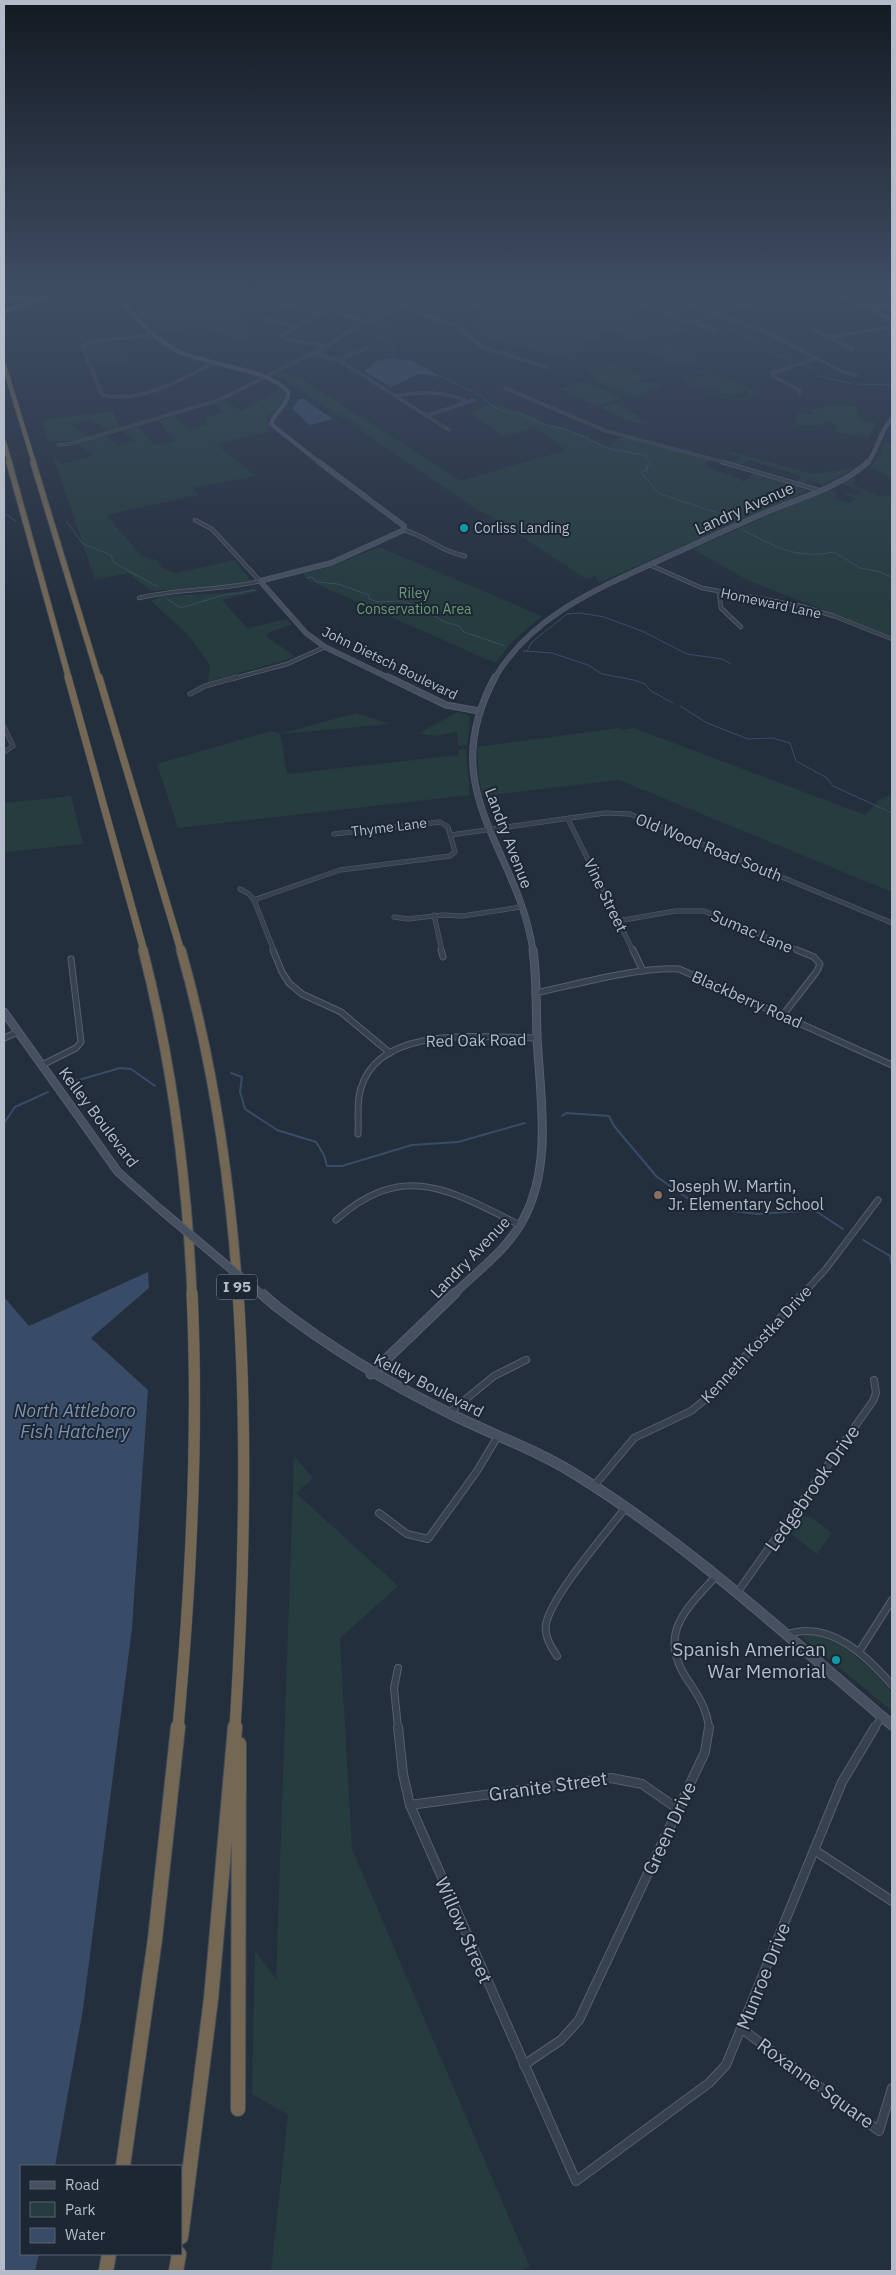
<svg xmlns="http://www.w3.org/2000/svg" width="896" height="2275" font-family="'IBM Plex Sans',sans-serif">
<rect width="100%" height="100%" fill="#242f3e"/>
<g fill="#263c3f" fill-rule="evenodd">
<polygon points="302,291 352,291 348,293 387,312 370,318 325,293 307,296"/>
<polygon points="488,291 743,291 733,293 634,293 648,299 630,313 698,332 631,339 609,329 588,343 571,361 485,337 474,316 509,305 479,295"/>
<polygon points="213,293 253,305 239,310 251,331 241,341 198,327 159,333 137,312 182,298"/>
<polygon points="111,341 131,360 93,364 86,346 90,343"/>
<polygon points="668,344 703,359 679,366 646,351"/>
<polygon points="613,363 647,378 632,382 656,383 663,387 636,396 593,379 599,377 584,370"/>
<path d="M707,370l53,23h-6l-2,3c-20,12 -46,-5 -65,-14l-5,-4 1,-4zM692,373l18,1 37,16 3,4c-13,14 -48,-7 -62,-13l-2,-5z"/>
<polygon points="281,371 297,376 461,481 566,450 535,427 503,437 469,412 497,404 535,417 537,420 592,437 589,438 609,447 622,437 708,460 706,467 741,479 742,482 755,473 807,491 599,583 595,576 586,579 487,514 479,511 359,429 362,428 347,418 343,418 285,380 272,375"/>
<polygon points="708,374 746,390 727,396 689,380"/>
<polygon points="584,381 621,398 597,406 560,389"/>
<polygon points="281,388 285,394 283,401 267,418 268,426 271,431 215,444 256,476 193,488 198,495 106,515 142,556 157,560 163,569 177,573 234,560 251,581 224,586 152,591 128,573 95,580 53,456 62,464 94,456 77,444 104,436 119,445 136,441 122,431 138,427 155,446 175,441 158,421 174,416 189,431 209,424 204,418 223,412 215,404 224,400 241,411"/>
<polygon points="614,404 639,416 635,418 650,422 645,425 627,420 601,408"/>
<polygon points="826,405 858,407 857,419 864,422 876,422 869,437 832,432 838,427 827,421 819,425 795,425 798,413 814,414 809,411 827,407"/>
<polygon points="113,411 120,428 109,431 91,419 72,425 89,437 73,441 48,441 42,420"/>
<polygon points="884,443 892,444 892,479 870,467 880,457"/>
<polygon points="731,452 813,474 856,467 823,485 809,480 804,484 796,482 801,476 749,460 739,466 733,463 741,457 729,454"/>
<polygon points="852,477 856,480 851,484 879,496 892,495 892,636 749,581 693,549 828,489 836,492 836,498 849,503 856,499 844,494 850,493 855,495 863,492 841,483"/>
<polygon points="379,547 542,616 514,640 495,663 308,580 303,574 335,565"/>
<polygon points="254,588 258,591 222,600 247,628 287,619 292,624 268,633 267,637 296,657 208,682 210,665 188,635 151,601 162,596 227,593"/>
<polygon points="458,712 465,714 470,718 467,745 458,746 457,732 436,736 419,733"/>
<polygon points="356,713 391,724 280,734 287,774 459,755 459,749 466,749 470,795 178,828 157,764 271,731 280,734"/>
<polygon points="618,728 622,730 634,728 865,815 879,800 892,794 892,892 619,780 483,796 479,778 477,747"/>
<polygon points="71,796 83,844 4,852 4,803"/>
<polygon points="294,1456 313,1478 296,1493 398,1586 340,1638 352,1849 530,2267 519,2271 271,2271 288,2115 252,2094 255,1951 276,1979"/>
<polygon points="802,1517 811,1517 832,1533 817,1554 790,1533"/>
<path d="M806,1633c30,1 69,38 86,60v18l-90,-74z"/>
</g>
<g fill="#394c67">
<polygon points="395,358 413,361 442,377 419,374 391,387 364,371 377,361"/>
<polygon points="299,399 304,399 333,419 310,425 292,409"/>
<polygon points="148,1272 149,1288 91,1338 148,1390 132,1628 83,2009 55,2166 21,2166 21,2254 39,2254 35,2271 4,2271 4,1297 29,1326"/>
</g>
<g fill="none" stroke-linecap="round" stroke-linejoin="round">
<g stroke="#394c67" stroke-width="1">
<polyline points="336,291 370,303 375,312 380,314"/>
<polyline points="731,300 745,291"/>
<polyline points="383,317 382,320 387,327 381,328 381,331 374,335 394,347 394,359"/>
<polyline points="729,327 772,352 796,362"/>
<polyline points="804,365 820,373 818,376 852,384"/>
<polyline points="440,376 480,395 494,407 511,414 521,414 545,425 566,429 610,449 645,455 651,463 647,466 647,470 641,473 660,494 715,512 717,519 730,524"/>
<polyline points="857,384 892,385"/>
<polyline points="4,513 16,521"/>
<polyline points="67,522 83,544 111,555 113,562 158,587"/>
<path d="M741,529c33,17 55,31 93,23l26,16 17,3 15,6"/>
<polyline points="308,578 312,577 317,582 338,584 369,595 369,599 378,602 400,601 412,604 445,622 459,626 464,632 505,646"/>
<polyline points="167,599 181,608 220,596 256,590"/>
<polyline points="523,651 552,653 588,665 602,674 634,680 645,684 651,691 673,703"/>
<polyline points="527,651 532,642 567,614 580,613 604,617 642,631 687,654 722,659 731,664"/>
<polyline points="680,706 707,723 748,739 772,738 790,743 796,761 827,778 833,786 892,813"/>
</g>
<g stroke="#394c67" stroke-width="2">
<polyline points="231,1073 242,1077 240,1092 245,1109 277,1130 316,1142 324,1155 327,1166 342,1166 412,1145 458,1142 525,1123"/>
<polyline points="72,1082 120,1068 131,1069 155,1086"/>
<polyline points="562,1116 566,1113 609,1116 614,1126 657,1177 689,1199 716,1209 758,1214 814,1210 843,1229"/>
<polyline points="4,1123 15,1107 48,1092"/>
<polyline points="863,1240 890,1256 892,1266"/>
</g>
<defs>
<g id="street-far5">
<polyline points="273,291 262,297 319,314"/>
<polyline points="439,293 471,304"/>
<polyline points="663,294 766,332 843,372 856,375"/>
<polygon points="479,302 484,304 471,304"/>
<polyline points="642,305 716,331"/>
<polyline points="290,306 310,298"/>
<polyline points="404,307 458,327 482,347 546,367"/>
<polyline points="330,310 365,321"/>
<polyline points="264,318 297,327"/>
<polyline points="691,323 786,291"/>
<polyline points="812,329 851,348 852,351"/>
<path d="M156,334l-64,8 -10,4 20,49c38,9 78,-15 111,-32"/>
<polyline points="829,337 892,327"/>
<polyline points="326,346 285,339 282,336 317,315 343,305"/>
<polyline points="312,353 340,361 449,430"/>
<polyline points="338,360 366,348"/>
<polyline points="505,388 606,431 727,463"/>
<polyline points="799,394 799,390 773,376 772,373 817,358"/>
<path d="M396,396c26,-5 49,-5 73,6"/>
<polyline points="426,416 474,400"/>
<polyline points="58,445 70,444 219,400 329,345 359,324 442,291"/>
</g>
<g id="street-far4">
<polyline points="722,462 818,490"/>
<path d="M404,530c22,6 38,22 61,26"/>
<polyline points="650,565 702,588 801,606 834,616 892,639"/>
<polyline points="719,592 721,608 741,627"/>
<path d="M139,598c40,-10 81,-7 121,-17l-48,-52 -17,-9"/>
<polyline points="232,679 287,664 325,647"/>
</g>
<g id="street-far3">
<polyline points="190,694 205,686 237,677"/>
<polyline points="4,727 13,746 4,752"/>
<polyline points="568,819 633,951"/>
<polyline points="451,835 605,813 630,814 892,923"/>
<polyline points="240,889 249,894 254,900 274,951"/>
<polyline points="254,900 340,870 450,856 455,852 448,827 440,822 334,834"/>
<polyline points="434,915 442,951"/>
<polyline points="394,917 408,919 442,915 462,916 521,907"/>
<polyline points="618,921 675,911 704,911 800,951"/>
</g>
<g id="street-far2">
<polyline points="273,950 282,972 289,983 302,994 341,1012 390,1053"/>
<polyline points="441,950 443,957"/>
<polyline points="633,950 643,971"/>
<path d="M535,993c43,-9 102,-26 144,-24l213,96"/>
<polyline points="783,1015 817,971 820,964 814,957 797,950"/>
<polyline points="4,1038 18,1032"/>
<polyline points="42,1065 76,1048 81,1042 71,959"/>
<path d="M358,1134c1,-15 -2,-32 3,-46 19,-65 124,-50 176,-50"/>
<path d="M336,1220c67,-60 114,-30 184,5"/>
<polyline points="802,1295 825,1270 878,1200"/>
</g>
<g id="street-far1">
<polyline points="449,1413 494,1376 526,1360"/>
<polyline points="594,1486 634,1438 691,1411 707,1398 803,1293"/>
<polyline points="379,1513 407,1534 428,1539 477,1471 498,1436"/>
<polyline points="737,1593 873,1401 876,1393 874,1380"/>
<path d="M786,1635c42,-16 80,20 106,50"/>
<polyline points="859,1652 892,1600"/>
<path d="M557,1656c-6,-9 -13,-20 -11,-32 6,-29 60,-91 80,-117"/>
<polyline points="398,1668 394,1688 398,1728"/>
<path d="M709,1728c-2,-19 -11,-33 -22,-49 -30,-45 -1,-70 29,-103"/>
<polyline points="875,1728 882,1716"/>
</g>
<g id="street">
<polyline points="398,1727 403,1774 410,1805 576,2181 709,2083 726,2065 842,1782 875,1727"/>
<polyline points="410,1805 611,1778 642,1784 678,1809"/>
<polyline points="814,1850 892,1901"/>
<polyline points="742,2029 879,2131 892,2088"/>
<polyline points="524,2065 561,2040 579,2020 705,1752 709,1727"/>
</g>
<g id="secondary-far4">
<path d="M110,291c21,20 41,46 66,59 29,15 94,19 112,42 1,13 -14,20 -17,32l49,39"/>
<polyline points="824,291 865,304 892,321"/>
<polyline points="869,306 892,304"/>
<path d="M867,463c12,-13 12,-32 25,-44"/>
</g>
<g id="secondary-far3">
<polyline points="319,462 404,526 404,530 331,563 260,581 306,633 325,647 391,679"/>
<path d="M494,679c37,-63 103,-90 166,-119 38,-17 76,-35 114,-51 32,-13 69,-24 94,-47"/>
</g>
<g id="secondary-far2">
<polyline points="388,677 446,705 479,711"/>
<path d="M495,677c-62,115 23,170 38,274"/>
</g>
<g id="secondary-far1">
<polyline points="4,1012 118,1172 161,1210"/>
<path d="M453,1295c24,-24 54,-45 70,-75 30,-55 17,-124 14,-183 -1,-29 0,-58 -4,-87"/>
</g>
<g id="secondary">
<path d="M276,1306c55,43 114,78 177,109 40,20 84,35 122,59 115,71 214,164 317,251"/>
<polyline points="371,1374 455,1293"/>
</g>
<g id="highway-far5">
<polyline points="4,298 30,298"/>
<polyline points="4,312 61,291"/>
<polyline points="4,365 34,463"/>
<polyline points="4,442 10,463"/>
</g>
<g id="highway-far4">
<polyline points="9,462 69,679"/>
<polyline points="33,462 99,679"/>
</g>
<g id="highway-far3">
<polyline points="68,677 144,951"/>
<polyline points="99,677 181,951"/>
</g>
<g id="highway-far2">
<path d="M143,950c29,113 44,228 49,345"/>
<path d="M181,950c32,112 49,228 57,345"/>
</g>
<g id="highway-far1">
<path d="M178,1728c13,-144 21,-290 14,-435"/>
<path d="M235,1728c9,-144 13,-290 3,-435"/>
</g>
<g id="highway">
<polyline points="238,2109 239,1744"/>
<polyline points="123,2166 155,1939 178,1727"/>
<polyline points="181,2237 211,1999 235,1727"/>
<polyline points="106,2271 109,2254"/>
<polyline points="176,2271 179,2254"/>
</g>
</defs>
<use href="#street-far5" stroke="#565f6c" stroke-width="3"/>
<use href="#street-far4" stroke="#565f6c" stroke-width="4.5"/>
<use href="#street-far3" stroke="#565f6c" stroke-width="5"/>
<use href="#street-far2" stroke="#565f6c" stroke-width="7"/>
<use href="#street-far1" stroke="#565f6c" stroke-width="8"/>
<use href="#street" stroke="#565f6c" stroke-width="10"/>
<use href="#secondary-far4" stroke="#565f6c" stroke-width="4"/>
<use href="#secondary-far3" stroke="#565f6c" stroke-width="5.5"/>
<use href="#secondary-far2" stroke="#565f6c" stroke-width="7"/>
<use href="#secondary-far1" stroke="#565f6c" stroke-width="9"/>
<use href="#secondary" stroke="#565f6c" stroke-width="11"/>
<use href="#highway-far5" stroke="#434c59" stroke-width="5"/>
<use href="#highway-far4" stroke="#434c59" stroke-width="7"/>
<use href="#highway-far3" stroke="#434c59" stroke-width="8"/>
<use href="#highway-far2" stroke="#434c59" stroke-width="11"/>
<use href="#highway-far1" stroke="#434c59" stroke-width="12"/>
<use href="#highway" stroke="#434c59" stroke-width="16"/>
<use href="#street-far5" stroke="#38414e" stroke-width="2.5"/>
<use href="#street-far4" stroke="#38414e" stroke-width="3"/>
<use href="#street-far3" stroke="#38414e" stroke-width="4"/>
<use href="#street-far2" stroke="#38414e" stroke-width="5"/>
<use href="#street-far1" stroke="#38414e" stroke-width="6"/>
<use href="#street" stroke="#38414e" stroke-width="8"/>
<use href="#secondary-far4" stroke="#465061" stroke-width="3"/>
<use href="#secondary-far3" stroke="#465061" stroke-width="4.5"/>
<use href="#secondary-far2" stroke="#465061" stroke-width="5.5"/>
<use href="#secondary-far1" stroke="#465061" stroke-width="7"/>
<use href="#secondary" stroke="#465061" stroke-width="9"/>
<use href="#highway-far5" stroke="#746855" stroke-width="4.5"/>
<use href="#highway-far4" stroke="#746855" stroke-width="5.5"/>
<use href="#highway-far3" stroke="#746855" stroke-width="7"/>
<use href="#highway-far2" stroke="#746855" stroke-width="9"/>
<use href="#highway-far1" stroke="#746855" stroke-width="11"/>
<use href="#highway" stroke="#746855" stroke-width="14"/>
<defs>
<polyline id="secondary-bridge-far1" points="161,1210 262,1295"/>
<polyline id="secondary-bridge" points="261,1293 276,1306"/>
</defs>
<use href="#secondary-bridge-far1" stroke="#565f6c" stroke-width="9" stroke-linecap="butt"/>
<use href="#secondary-bridge" stroke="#565f6c" stroke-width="11" stroke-linecap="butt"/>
<use href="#secondary-bridge-far1" stroke="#465061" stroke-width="7"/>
<use href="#secondary-bridge" stroke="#465061" stroke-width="9"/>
</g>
<linearGradient id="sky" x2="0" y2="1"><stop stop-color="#141a22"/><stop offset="0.48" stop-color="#3f4d63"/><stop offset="1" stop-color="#3f4d63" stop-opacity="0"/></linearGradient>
<rect width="896" height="610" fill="url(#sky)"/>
<g fill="#0f9aa8" stroke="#1d2633" stroke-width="2">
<circle cx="464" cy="528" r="5"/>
<circle cx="836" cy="1660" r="5"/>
</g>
<circle fill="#8d6e63" stroke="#1d2633" stroke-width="2" cx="658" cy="1195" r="5"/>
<g text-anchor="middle" stroke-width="4" stroke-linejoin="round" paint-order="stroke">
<g font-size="14" fill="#b4bcc9" stroke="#1d2633" text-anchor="start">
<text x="474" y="533">Corliss Landing</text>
</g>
<g font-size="14" fill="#6b9a76" stroke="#1d2633">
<text x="414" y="598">Riley<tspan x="414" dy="16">Conservation Area</tspan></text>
</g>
<g font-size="14" fill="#b4bcc9" stroke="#1d2633">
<text transform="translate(771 603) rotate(12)" y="5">Homeward Lane</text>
<text transform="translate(390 663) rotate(26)" y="5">John Dietsch Boulevard</text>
<text transform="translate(389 827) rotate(-7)" y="5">Thyme Lane</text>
</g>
<rect fill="#1d2633" stroke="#878f9c" stroke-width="1" x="217" y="1274.5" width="40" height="25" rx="4"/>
<g font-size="15" font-weight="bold" fill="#b4bcc9">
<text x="237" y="1292">I 95</text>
</g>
<g font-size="16" fill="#b4bcc9" stroke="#1d2633">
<text transform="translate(744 508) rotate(-24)" y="6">Landry Avenue</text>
<text transform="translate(509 838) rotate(69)" y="6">Landry Avenue</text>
<text transform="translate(709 847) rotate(22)" y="6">Old Wood Road South</text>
<text transform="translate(606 895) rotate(64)" y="6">Vine Street</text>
<text transform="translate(752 931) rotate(23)" y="6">Sumac Lane</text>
<text transform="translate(747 999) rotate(24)" y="6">Blackberry Road</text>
<text transform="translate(476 1040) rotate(-1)" y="6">Red Oak Road</text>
<text transform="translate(99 1117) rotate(53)" y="6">Kelley Boulevard</text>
<text transform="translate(470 1257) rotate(-46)" y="6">Landry Avenue</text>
<text transform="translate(756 1344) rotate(-47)" y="6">Kenneth Kostka Drive</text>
<text transform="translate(429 1385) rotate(27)" y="6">Kelley Boulevard</text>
</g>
<g font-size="16" fill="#b4bcc9" stroke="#1d2633" text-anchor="start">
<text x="668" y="1192">Joseph W. Martin,<tspan x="668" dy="18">Jr. Elementary School</tspan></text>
</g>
<g font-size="18" font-style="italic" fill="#7c92b1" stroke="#1d2633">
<text x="75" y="1417">North Attleboro<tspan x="75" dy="21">Fish Hatchery</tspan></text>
</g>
<g font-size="19" fill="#b4bcc9" stroke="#1d2633">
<text transform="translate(812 1488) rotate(-55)" y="7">Ledgebrook Drive</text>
<text transform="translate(548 1786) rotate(-8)" y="7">Granite Street</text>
<text transform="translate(669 1828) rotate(-65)" y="7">Green Drive</text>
<text transform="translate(464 1930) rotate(66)" y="7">Willow Street</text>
<text transform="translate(763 1976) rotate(-68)" y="7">Munroe Drive</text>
<text transform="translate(816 2083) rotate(36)" y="7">Roxanne Square</text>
</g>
<g font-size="19" fill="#b4bcc9" stroke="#1d2633" text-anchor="end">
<text x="826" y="1656">Spanish American<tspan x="826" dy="22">War Memorial</tspan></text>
</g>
</g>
<rect width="896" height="2275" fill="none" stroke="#b4bcc9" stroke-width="10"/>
<rect x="20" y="2165" width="162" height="90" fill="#1d2633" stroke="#59626f"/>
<rect x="30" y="2181" width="25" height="8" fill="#465061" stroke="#59626f"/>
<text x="65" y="2190" font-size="15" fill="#b4bcc9">Road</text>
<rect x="30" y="2202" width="25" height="15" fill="#263c3f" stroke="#59626f"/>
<text x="65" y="2215" font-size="15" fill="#b4bcc9">Park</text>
<rect x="30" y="2228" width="25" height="15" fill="#394c67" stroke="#59626f"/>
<text x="65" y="2240" font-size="15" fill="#b4bcc9">Water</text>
</svg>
